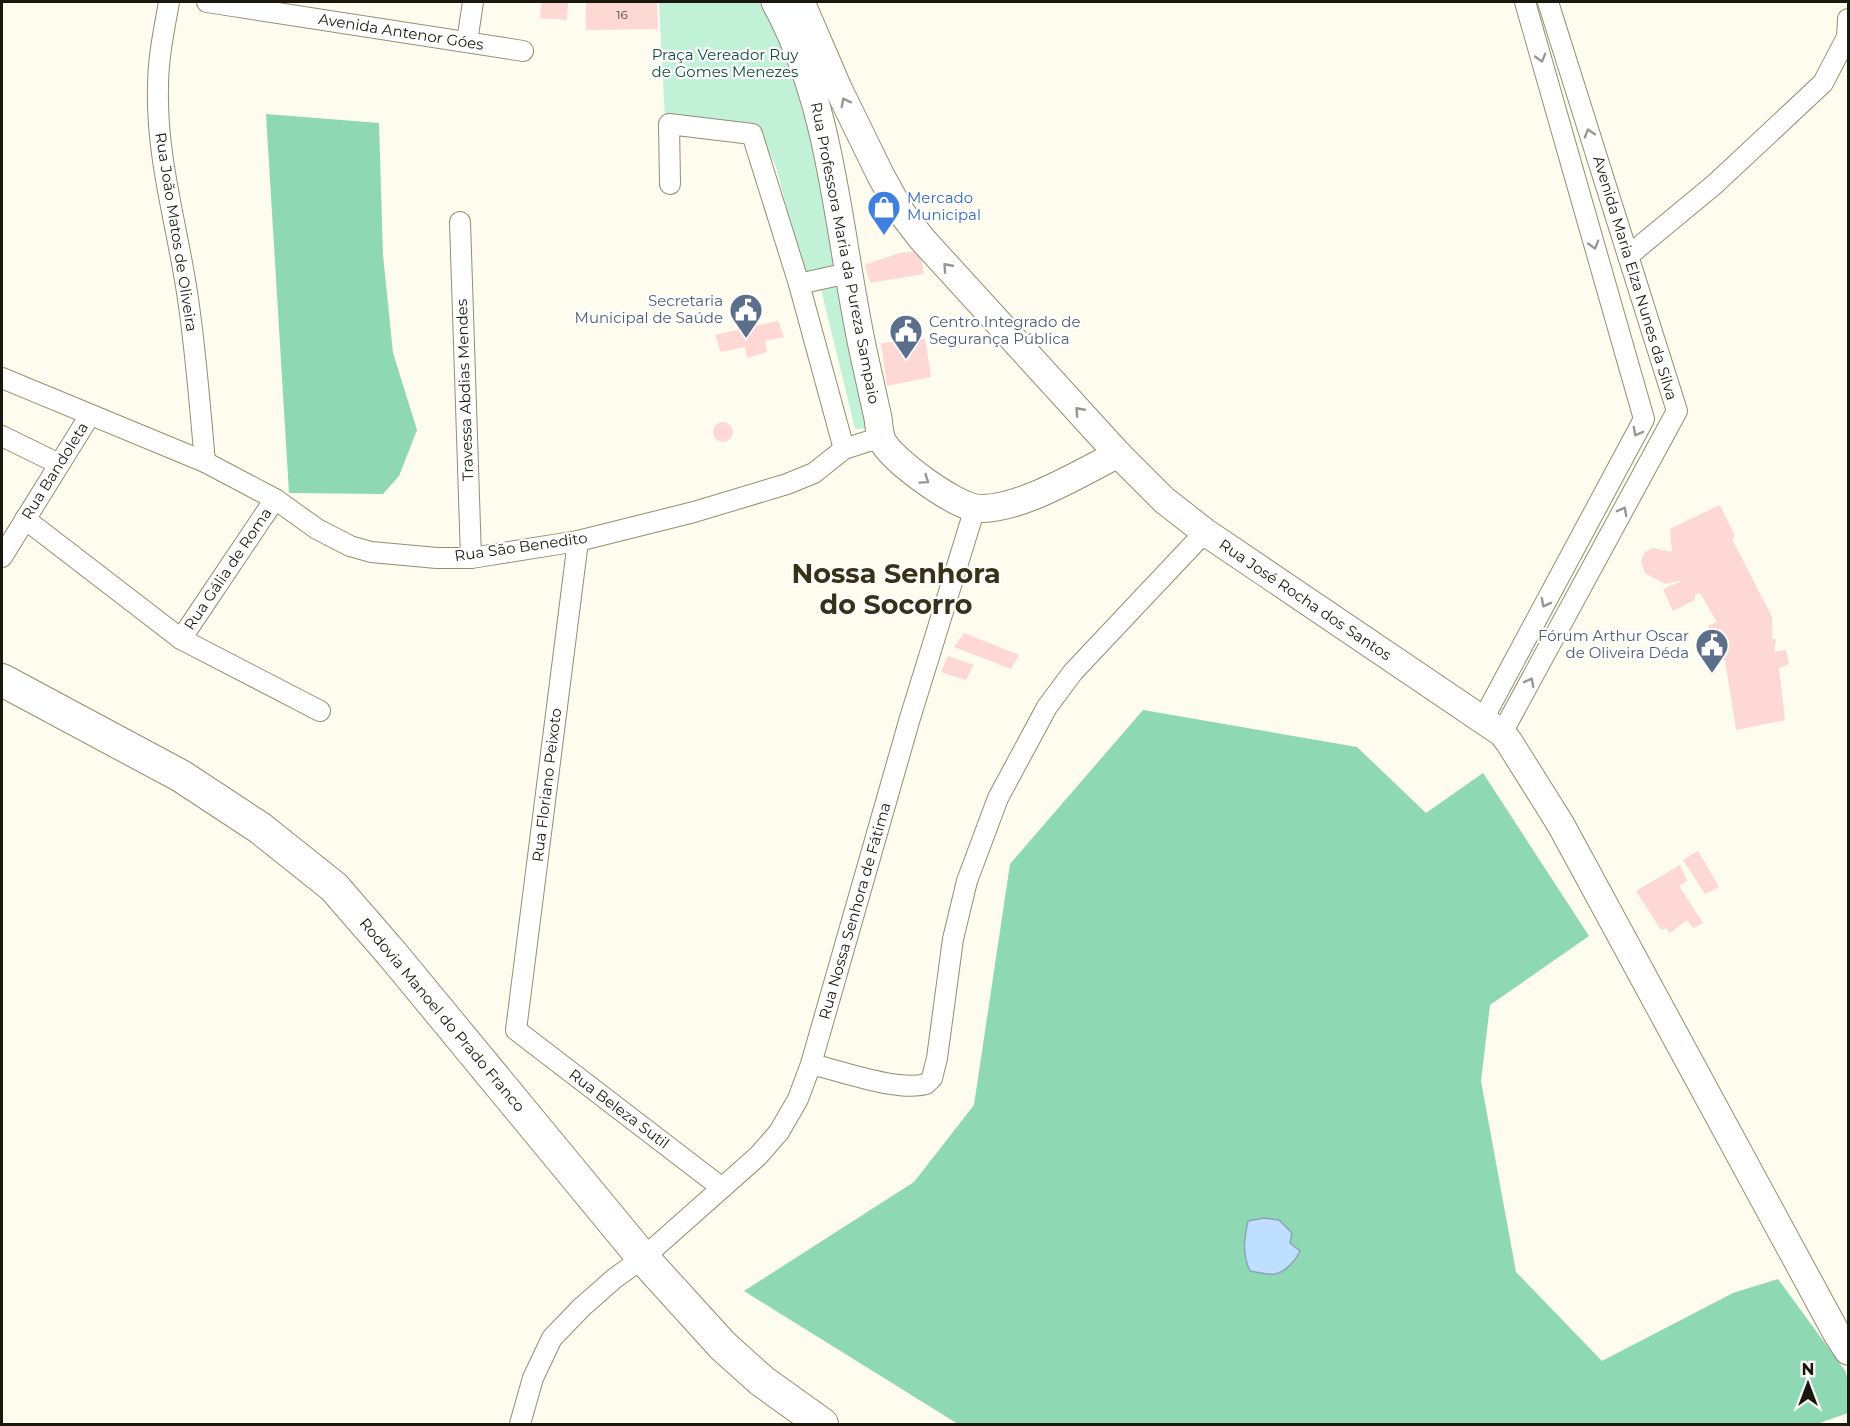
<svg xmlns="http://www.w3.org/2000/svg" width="1850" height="1426" font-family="Montserrat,sans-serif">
<rect width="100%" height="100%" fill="#fefcef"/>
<g fill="#c1f2d8">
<polygon points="659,2 763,2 798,77 841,266 804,275 776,167 769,152 754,130 665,120"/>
<polygon points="840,284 871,428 855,429 821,289"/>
</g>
<g fill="#8ed9b3">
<polygon points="266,114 379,123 383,255 393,353 417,430 399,476 383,494 289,493"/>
<polygon points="1143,710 1357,747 1426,813 1483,773 1589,936 1490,1005 1481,1081 1516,1272 1602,1361 1733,1293 1778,1279 1846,1372 1848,1386 1848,1413 1817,1424 958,1424 744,1291 914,1182 974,1105 1010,864"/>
</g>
<path fill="#bfdfff" stroke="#8ea3b6" stroke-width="1.5" d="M1264,1218l15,2 13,13 -2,10 10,8c-4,9 -14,21 -25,23 -7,1 -18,-2 -25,-3 -8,-17 -6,-32 -2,-50z"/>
<g fill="#fdd8d5">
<polygon points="541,2 568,2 567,20 540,18"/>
<polygon points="586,2 657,2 658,29 586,30"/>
<polygon points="920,251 924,274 870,283 865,265 899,253"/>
<polygon points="778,321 784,337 765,341 767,352 747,358 745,347 721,352 715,335"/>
<polygon points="925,339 931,377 887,386 881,343"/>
<circle cx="723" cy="432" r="10"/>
<polygon points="1720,505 1735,536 1732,539 1772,617 1772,639 1776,639 1774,652 1786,650 1789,664 1779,668 1785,720 1736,730 1725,660 1716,661 1713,639 1708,626 1717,622 1700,593 1695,595 1695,600 1673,611 1663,589 1684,580 1665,584 1645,573 1641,561 1645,552 1653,548 1672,552 1670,529"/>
<polygon points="964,633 1019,655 1011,669 954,647"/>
<polygon points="948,656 974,665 966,680 941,672"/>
<polygon points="1698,851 1719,887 1705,894 1683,860"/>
<polygon points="1680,865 1687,881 1679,886 1703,923 1693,928 1687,920 1670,933 1666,928 1661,930 1636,891"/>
</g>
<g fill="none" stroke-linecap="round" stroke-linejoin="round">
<defs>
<g id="street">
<path d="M169,2c-5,28 -11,56 -11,85 -2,72 20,141 30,212 8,54 12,109 17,163"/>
<polyline points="207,2 523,51"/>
<polyline points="467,42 473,2"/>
<polyline points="670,184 669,124 752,134 799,284 844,449"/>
<polyline points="460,222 471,558"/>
<polyline points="1628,256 1715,184 1823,83 1847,37 1848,19"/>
<polyline points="799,284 848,273"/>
<polyline points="2,378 205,462 275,499 317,529 350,546 371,552 437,558 471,558 578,541 694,512 787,484 814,473 844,449 869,441 882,441"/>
<polyline points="2,436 59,464"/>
<polyline points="25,519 181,639 320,711"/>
<polyline points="578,541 516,1030 722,1188"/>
<polyline points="2,557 90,415"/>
<polyline points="181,639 275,499"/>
<polyline points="1482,721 1644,419 1525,2"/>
<polyline points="1502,733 1677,411 1548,2"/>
<path d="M811,1064c30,7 87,28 115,20l6,-6 5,-20 16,-119 14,-58 31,-83 49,-91 26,-35 132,-140"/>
<polyline points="520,1424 533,1378 552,1338 582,1307 615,1278 643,1258 758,1156 779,1132 798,1099 811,1064 910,718 975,508"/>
</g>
<g id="secondary">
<path d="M775,2c61,111 63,241 91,362 4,18 8,36 12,54 1,6 1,15 4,22 9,20 72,65 94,68 39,5 106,-36 142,-54"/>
<polyline points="801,2 838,88 881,176 901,212 922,239 1118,454 1164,500 1205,532 1502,733 1509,742 1561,825 1837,1334 1848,1351"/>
</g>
<polyline id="primary" points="2,680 181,776 260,828 334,887 393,955 643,1258 723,1346 762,1381 822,1424"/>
</defs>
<use href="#street" stroke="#948e71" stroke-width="22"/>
<use href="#secondary" stroke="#948e71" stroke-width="29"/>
<use href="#primary" stroke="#948e71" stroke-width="34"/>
<use href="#street" stroke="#fff" stroke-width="20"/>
<use href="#secondary" stroke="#fff" stroke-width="27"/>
<use href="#primary" stroke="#fff" stroke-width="32"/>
</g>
<defs><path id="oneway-chevron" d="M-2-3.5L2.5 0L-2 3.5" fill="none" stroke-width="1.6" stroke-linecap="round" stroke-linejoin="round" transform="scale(1.5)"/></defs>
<g stroke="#989792">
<use href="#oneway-chevron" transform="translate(1541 58) rotate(74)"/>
<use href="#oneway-chevron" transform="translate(845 102) rotate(-117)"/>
<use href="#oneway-chevron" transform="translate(1589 133) rotate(-107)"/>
<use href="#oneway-chevron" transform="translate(1594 245) rotate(74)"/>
<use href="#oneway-chevron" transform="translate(947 267) rotate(-132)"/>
<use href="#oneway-chevron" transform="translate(1079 411) rotate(-132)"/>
<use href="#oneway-chevron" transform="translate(1637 432) rotate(118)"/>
<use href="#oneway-chevron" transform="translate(925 480) rotate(35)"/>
<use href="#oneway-chevron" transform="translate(1623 511) rotate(-62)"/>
<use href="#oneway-chevron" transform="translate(1545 603) rotate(118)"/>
<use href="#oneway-chevron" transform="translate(1530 682) rotate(-62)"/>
</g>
<defs>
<symbol id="shop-pin" viewBox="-11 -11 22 30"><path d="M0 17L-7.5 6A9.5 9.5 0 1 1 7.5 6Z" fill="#3f7fe0" stroke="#fff"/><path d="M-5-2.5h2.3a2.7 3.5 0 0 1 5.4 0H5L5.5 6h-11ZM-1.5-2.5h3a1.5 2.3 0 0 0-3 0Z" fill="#fff"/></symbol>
<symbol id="civic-pin" viewBox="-11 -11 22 30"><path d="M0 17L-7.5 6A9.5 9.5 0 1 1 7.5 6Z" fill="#5c6f8a" stroke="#fff"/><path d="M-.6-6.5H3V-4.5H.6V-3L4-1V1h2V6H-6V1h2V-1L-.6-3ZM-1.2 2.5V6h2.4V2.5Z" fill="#fff"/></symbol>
</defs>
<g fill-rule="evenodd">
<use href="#shop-pin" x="865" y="188" width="38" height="52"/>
<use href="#civic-pin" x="727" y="291" width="38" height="52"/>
<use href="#civic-pin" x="887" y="312" width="38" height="52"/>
<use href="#civic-pin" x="1693" y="626" width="38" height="52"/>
</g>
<g text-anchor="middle" stroke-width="4.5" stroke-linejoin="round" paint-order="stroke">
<g font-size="12" fill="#53483f">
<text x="622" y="19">16</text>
</g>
<g font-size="15" fill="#1a180d" stroke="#fff">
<text transform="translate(401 32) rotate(9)" y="5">Avenida Antenor Góes</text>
<text transform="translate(176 232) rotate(81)" y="5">Rua João Matos de Oliveira</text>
<text transform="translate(845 253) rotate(79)" y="5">Rua Professora Maria da Pureza Sampaio</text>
<text transform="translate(1635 278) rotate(73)" y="5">Avenida Maria Elza Nunes da Silva</text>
<text transform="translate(465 390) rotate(-92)" y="5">Travessa Abdias Mendes</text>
<text transform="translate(55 471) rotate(-58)" y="5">Rua Bandoleta</text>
<text transform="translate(521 547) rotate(-8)" y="5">Rua São Benedito</text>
<text transform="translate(228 569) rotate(-56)" y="5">Rua Gália de Roma</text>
<text transform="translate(1305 600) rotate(34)" y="5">Rua José Rocha dos Santos</text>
<text transform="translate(547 785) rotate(-83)" y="5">Rua Floriano Peixoto</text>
<text transform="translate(855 911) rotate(-74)" y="5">Rua Nossa Senhora de Fátima</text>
<text transform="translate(442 1015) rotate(50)" y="5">Rodovia Manoel do Prado Franco</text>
<text transform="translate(619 1109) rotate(37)" y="5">Rua Beleza Sutil</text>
</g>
<g font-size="15" fill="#134e36" stroke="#fff">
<text x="725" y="60">Praça Vereador Ruy<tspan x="725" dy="17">de Gomes Menezes</tspan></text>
</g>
<g font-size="15" fill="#366cbe" stroke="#fff" text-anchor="start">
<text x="907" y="203">Mercado<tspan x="907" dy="17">Municipal</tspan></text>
</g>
<g font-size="15" fill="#4e5e75" stroke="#fff" text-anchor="end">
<text x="723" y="306">Secretaria<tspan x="723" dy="17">Municipal de Saúde</tspan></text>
<text x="929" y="327" text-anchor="start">Centro Integrado de<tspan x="929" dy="17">Segurança Pública</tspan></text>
<text x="1689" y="641">Fórum Arthur Oscar<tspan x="1689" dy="17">de Oliveira Déda</tspan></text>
</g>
<g font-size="27" font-weight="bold" fill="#373117" stroke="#fff">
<text x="896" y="583">Nossa Senhora<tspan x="896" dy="31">do Socorro</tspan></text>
</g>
</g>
<rect width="1850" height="1426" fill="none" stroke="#1a180d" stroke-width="6"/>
<g transform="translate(1808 1384)" stroke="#ffffff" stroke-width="4.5" paint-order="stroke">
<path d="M0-4.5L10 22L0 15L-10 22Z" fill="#1a180d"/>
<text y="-9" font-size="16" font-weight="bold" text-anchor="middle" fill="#1a180d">N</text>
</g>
</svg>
